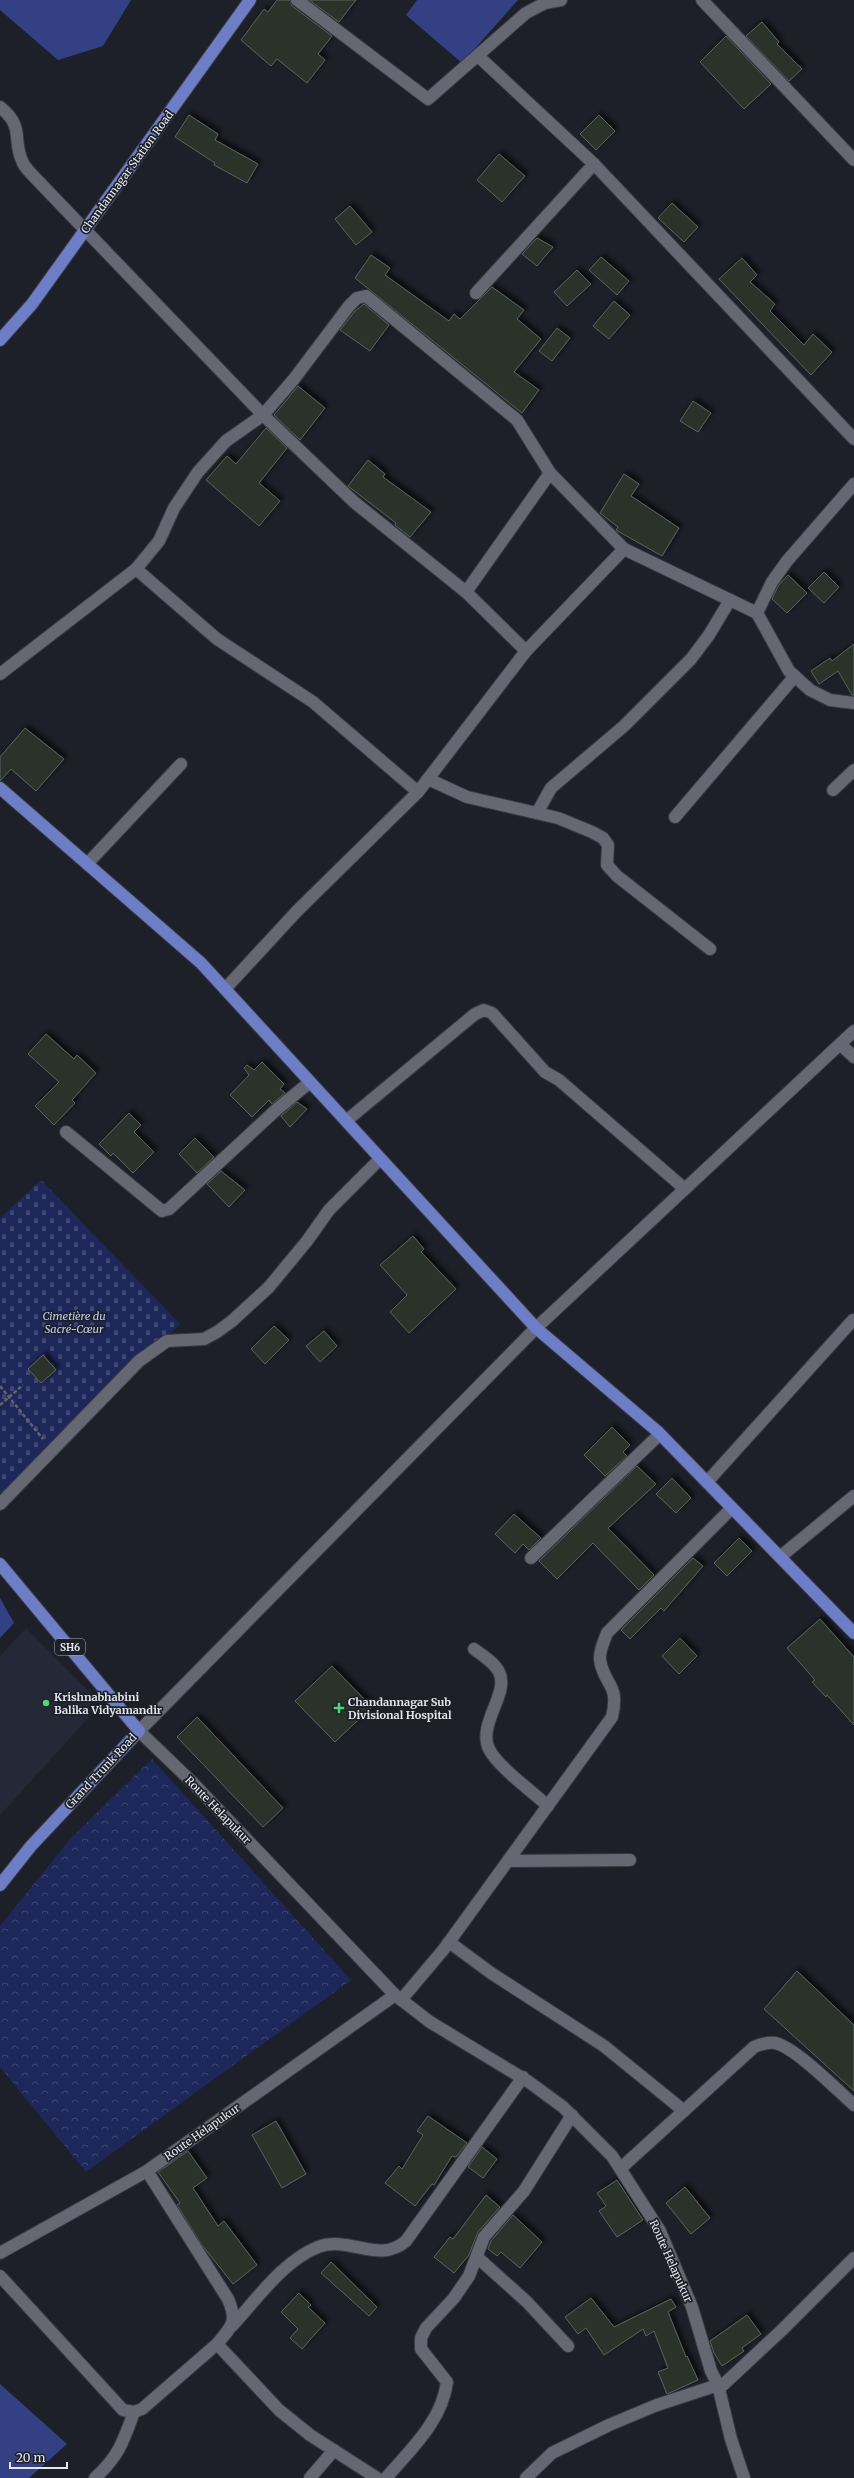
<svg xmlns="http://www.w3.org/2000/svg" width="854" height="2478" font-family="Merriweather,serif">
<defs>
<pattern id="cemetery-stones" width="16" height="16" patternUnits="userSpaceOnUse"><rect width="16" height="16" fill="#1d275a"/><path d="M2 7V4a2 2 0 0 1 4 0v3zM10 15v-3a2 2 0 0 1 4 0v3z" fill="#3e4672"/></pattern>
<pattern id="park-crowns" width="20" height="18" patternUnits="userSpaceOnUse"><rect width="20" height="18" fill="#1d275a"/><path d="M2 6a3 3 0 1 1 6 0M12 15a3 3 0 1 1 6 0" fill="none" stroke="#3e4672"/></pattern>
<filter id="shadow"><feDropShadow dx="3.5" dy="-3.5" stdDeviation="2" flood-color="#0009"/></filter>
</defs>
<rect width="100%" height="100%" fill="#1d2028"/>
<polygon fill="#252937" points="26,1628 90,1693 92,1714 0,1815 0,1656"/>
<polygon fill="url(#cemetery-stones)" points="41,1180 180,1324 0,1504 0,1218"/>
<polygon fill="url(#park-crowns)" points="152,1759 351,1980 86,2172 0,2067 0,1926 71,1838"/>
<g fill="#334184">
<polygon points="0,0 131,0 103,46 58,60 0,10"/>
<polygon points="417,0 518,0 462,63 406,15"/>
<polygon points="0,1598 14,1623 0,1638"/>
<polygon points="0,2384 67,2444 29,2478 0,2478"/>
</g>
<g fill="#2b332c" stroke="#5a645c" filter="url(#shadow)">
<polygon points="277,0 290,0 292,6 332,36 318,54 325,60 307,83 277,59 271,66 241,40 264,9 268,12"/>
<polygon points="309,0 356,0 339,22"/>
<polygon points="762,22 779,42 777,44 802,69 789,81 746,36"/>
<polygon points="726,36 771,84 744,109 700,62"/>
<polygon points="189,115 218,134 215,140 258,164 247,183 214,165 215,163 175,137"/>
<polygon points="599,115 615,131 596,150 580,134"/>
<polygon points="499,154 525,176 502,202 477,180"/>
<polygon points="672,203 698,227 684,242 658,218"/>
<polygon points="350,206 372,232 356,245 335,219"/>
<polygon points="537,238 553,247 537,266 522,254"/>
<polygon points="371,255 390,268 385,275 449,321 454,314 460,319 492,287 524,310 517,319 541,339 514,372 539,390 522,413 355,278"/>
<polygon points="601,257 629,281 617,295 589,270"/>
<polygon points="742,258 757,275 750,282 775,304 770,311 804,345 813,334 832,352 811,375 719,279"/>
<polygon points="577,270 591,284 567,306 554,292"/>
<polygon points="614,301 630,315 609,339 593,326"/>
<polygon points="364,304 389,325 370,351 340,330 355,311"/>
<polygon points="557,328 570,338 552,361 539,351"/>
<polygon points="298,386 325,408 300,440 274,415"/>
<polygon points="693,401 711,413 698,432 680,421"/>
<polygon points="266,428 287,448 259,483 280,501 259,526 206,480 227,456 236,464"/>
<polygon points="368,460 385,474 383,477 431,512 410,537 395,525 396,523 348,486"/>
<polygon points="624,474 639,484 631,496 679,528 662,556 616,530 618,527 600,513"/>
<polygon points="824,572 839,587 824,603 808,588"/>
<polygon points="788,575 807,593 787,613 772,599 778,586"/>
<polygon points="854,644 854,695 852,695 838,671 819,684 811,671 830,658 832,661"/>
<polygon points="25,728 64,759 36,791 11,769 0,781 0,757"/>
<polygon points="46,1034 74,1059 77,1055 96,1073 72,1100 75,1103 54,1125 35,1106 59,1082 28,1054"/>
<polygon points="262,1062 284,1084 280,1089 285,1093 272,1104 269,1100 252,1117 230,1095 249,1075 244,1068 247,1065 254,1070"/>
<polygon points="297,1102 307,1109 290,1127 281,1116"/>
<polygon points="129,1113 141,1125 134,1132 154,1152 133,1173 113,1153 111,1156 99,1144"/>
<polygon points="195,1138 214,1157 197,1173 179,1154"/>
<polygon points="221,1171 245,1190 229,1207 207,1184"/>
<polygon points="413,1236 424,1249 421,1252 456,1289 409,1333 390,1312 407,1295 380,1265"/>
<polygon points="274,1326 289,1340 265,1364 251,1349"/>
<polygon points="324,1331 337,1346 320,1362 306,1346"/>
<polygon points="43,1355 56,1370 41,1383 28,1369"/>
<polygon points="612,1427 630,1445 623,1452 627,1456 605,1476 584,1455"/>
<polygon points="637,1466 656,1484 608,1528 654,1575 639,1590 593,1543 557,1579 539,1561"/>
<polygon points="672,1478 691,1498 676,1513 656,1494"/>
<polygon points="514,1514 541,1538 529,1550 523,1544 515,1553 495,1534"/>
<polygon points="739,1538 752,1551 727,1576 714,1563"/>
<polygon points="693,1558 703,1566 664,1611 661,1608 630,1639 621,1630"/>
<polygon points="820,1619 854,1657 854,1725 827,1695 826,1697 812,1682 815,1680 787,1648"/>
<polygon points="680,1638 697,1656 679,1674 662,1656"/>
<polygon points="332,1666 372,1707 335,1742 295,1701"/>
<polygon points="197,1717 283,1808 263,1827 177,1737"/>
<polygon points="797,1971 854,2025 854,2091 764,2009"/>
<polygon points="428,2116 467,2143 456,2157 452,2156 434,2185 432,2184 415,2206 385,2183 399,2166 402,2169 423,2135 417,2131"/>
<polygon points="276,2121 306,2174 282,2188 252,2135"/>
<polygon points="482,2147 497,2159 483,2178 468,2167"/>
<polygon points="188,2151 207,2178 193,2188 218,2226 224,2221 257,2265 233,2284 202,2245 177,2205 180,2203 158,2172"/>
<polygon points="617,2180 643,2220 617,2237 599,2211 606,2206 597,2193"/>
<polygon points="685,2187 710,2218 691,2234 666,2203"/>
<polygon points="486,2195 500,2207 478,2232 469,2255 454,2273 434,2257 450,2237 453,2239"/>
<polygon points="513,2215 542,2242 520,2268 501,2252 497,2256 488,2249 491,2241"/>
<polygon points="331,2262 377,2307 369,2316 321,2273"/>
<polygon points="299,2293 311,2305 308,2307 325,2323 302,2349 290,2338 298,2329 281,2312"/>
<polygon points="591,2298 614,2327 671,2299 676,2307 668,2312 686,2357 687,2356 698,2380 667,2394 658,2372 668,2368 654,2331 646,2336 643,2329 604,2355 586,2328 578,2334 565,2317"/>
<polygon points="747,2315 761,2334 742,2348 744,2351 722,2366 714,2353 710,2341"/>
</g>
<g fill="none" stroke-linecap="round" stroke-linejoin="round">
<defs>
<g id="minor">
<polyline points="297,0 428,99 526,13 545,3 561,0"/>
<polyline points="702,0 854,160"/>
<polyline points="478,56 594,164 854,439"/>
<path d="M0,107c26,21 11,32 23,56 4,8 13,15 19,22l221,230 91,87 112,90 84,-119"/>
<polyline points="476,293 594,164"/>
<polyline points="136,569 217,639 313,702 418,792"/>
<polyline points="466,592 526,651"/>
<polyline points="757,613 772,582 787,561 854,484"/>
<polyline points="0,674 136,569 159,541 174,508 198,472 226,441 263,415 294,379 349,306 357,298 366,296 517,420 550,473 624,549 757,613 789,671 810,690 830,700 854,703"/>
<polyline points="428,779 467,797 558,818 592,832 603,838 608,845 607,865 617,876 710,949"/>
<polyline points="833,790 854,770"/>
<polyline points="537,813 551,788 624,726 691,659 709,635 730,600"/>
<polyline points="675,817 795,676"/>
<polyline points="87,864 181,764"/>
<polyline points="225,989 297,911 418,792 526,651 624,549"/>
<polyline points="854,1031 536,1328 139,1731 192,1782 395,1995 430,2022 529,2082 563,2107 612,2156 660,2231 692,2307 711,2371 718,2385 723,2385 782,2330 854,2258"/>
<polyline points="840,1044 854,1057"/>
<polyline points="346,1121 475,1014 484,1010 492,1013 545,1072 559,1080 685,1189"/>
<polyline points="66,1132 162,1211 169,1209 276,1110 310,1082"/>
<polyline points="707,1482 853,1320"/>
<polyline points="0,1504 139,1361 167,1341 204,1339 217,1332 232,1321 269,1287 307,1241 329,1210 380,1159"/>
<polyline points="780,1557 854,1496"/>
<polyline points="531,1558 660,1434"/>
<path d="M474,1649c8,6 21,14 25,23 11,21 -22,52 -10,77 8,17 44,43 59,57"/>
<polyline points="508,1861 630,1860"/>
<polyline points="449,1942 491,1973 604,2046 684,2111"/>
<path d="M401,2000l43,-51 168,-232c8,-34 -8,-31 -12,-57 -1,-9 4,-19 7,-27l125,-125"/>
<path d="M621,2168l133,-121c7,-3 14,-5 21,-4 20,4 62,47 79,62"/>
<path d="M147,2171l81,128c10,23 4,27 -11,45l62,66 31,25 67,43"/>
<polyline points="0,2253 147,2171 395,1995"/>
<polyline points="477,2257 527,2302 568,2346"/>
<polyline points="0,2276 123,2410 134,2412 142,2409 217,2344"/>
<path d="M232,2326c25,-27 51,-65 86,-79 32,-12 60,18 88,-6l117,-164"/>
<path d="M95,2478c24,-22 28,-36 39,-66"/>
<polyline points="310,2478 334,2450"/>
<path d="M386,2478c25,-29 56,-57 61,-96l-26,-33v-11l5,-10 28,-30 15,-22 15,-39 40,-46 48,-76"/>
<polyline points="526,2478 552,2453 609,2425 657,2405 718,2385 731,2439 744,2478"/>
</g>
<g id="major">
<polyline points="0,340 32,304 250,0"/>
<polyline points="0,788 201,963 536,1328 657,1431 854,1633"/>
<polyline points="0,1564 139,1731 31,1846 0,1885"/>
</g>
</defs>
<use href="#minor" stroke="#383a41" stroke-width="14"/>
<use href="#major" stroke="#383a41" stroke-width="14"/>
<g stroke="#60636a" stroke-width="2.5" stroke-dasharray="4 2" stroke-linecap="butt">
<polyline points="0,1386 43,1439"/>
<polyline points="0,1405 23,1385"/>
</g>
<use href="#minor" stroke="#656873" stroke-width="12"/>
<use href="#major" stroke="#6d7dc6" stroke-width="12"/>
</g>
<g fill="#4bd677" stroke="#1d2028" stroke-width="1.5">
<circle cx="46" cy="1703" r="4"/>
<path d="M337 1702h4v4h4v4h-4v4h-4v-4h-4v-4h4z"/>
</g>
<g text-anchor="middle" stroke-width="3.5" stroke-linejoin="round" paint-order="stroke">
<rect fill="#1d2028" stroke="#a8abb1" stroke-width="1" x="55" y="1639" width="30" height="16" rx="3"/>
<g font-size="10" font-weight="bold" fill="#e4e6ec">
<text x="70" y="1651">SH6</text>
</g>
<g font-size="11" fill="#e4e6ec" stroke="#1d2028">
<text transform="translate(127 172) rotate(-54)" y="4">Chandannagar Station Road</text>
<text transform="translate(101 1771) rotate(-47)" y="4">Grand Trunk Road</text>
<text transform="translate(218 1810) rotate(46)" y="4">Route Helapukur</text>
<text transform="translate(202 2132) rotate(-35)" y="4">Route Helapukur</text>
<text transform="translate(671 2261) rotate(66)" y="4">Route Helapukur</text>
</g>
<g font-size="11" font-style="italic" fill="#bfccf4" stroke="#1d2028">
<text x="74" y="1320">Cimetière du<tspan x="74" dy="13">Sacré-Cœur</tspan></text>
</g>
<g font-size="11" font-weight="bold" fill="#e4e6ec" stroke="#1d2028" text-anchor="start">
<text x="54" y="1701">Krishnabhabini<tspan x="54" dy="13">Balika Vidyamandir</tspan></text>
<text x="348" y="1706">Chandannagar Sub<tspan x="348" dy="13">Divisional Hospital</tspan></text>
</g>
</g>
<path d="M10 2462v6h57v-6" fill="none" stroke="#e4e6ec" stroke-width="2"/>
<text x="16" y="2462" font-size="12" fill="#e4e6ec" stroke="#1d2028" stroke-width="3" paint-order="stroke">20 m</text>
</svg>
